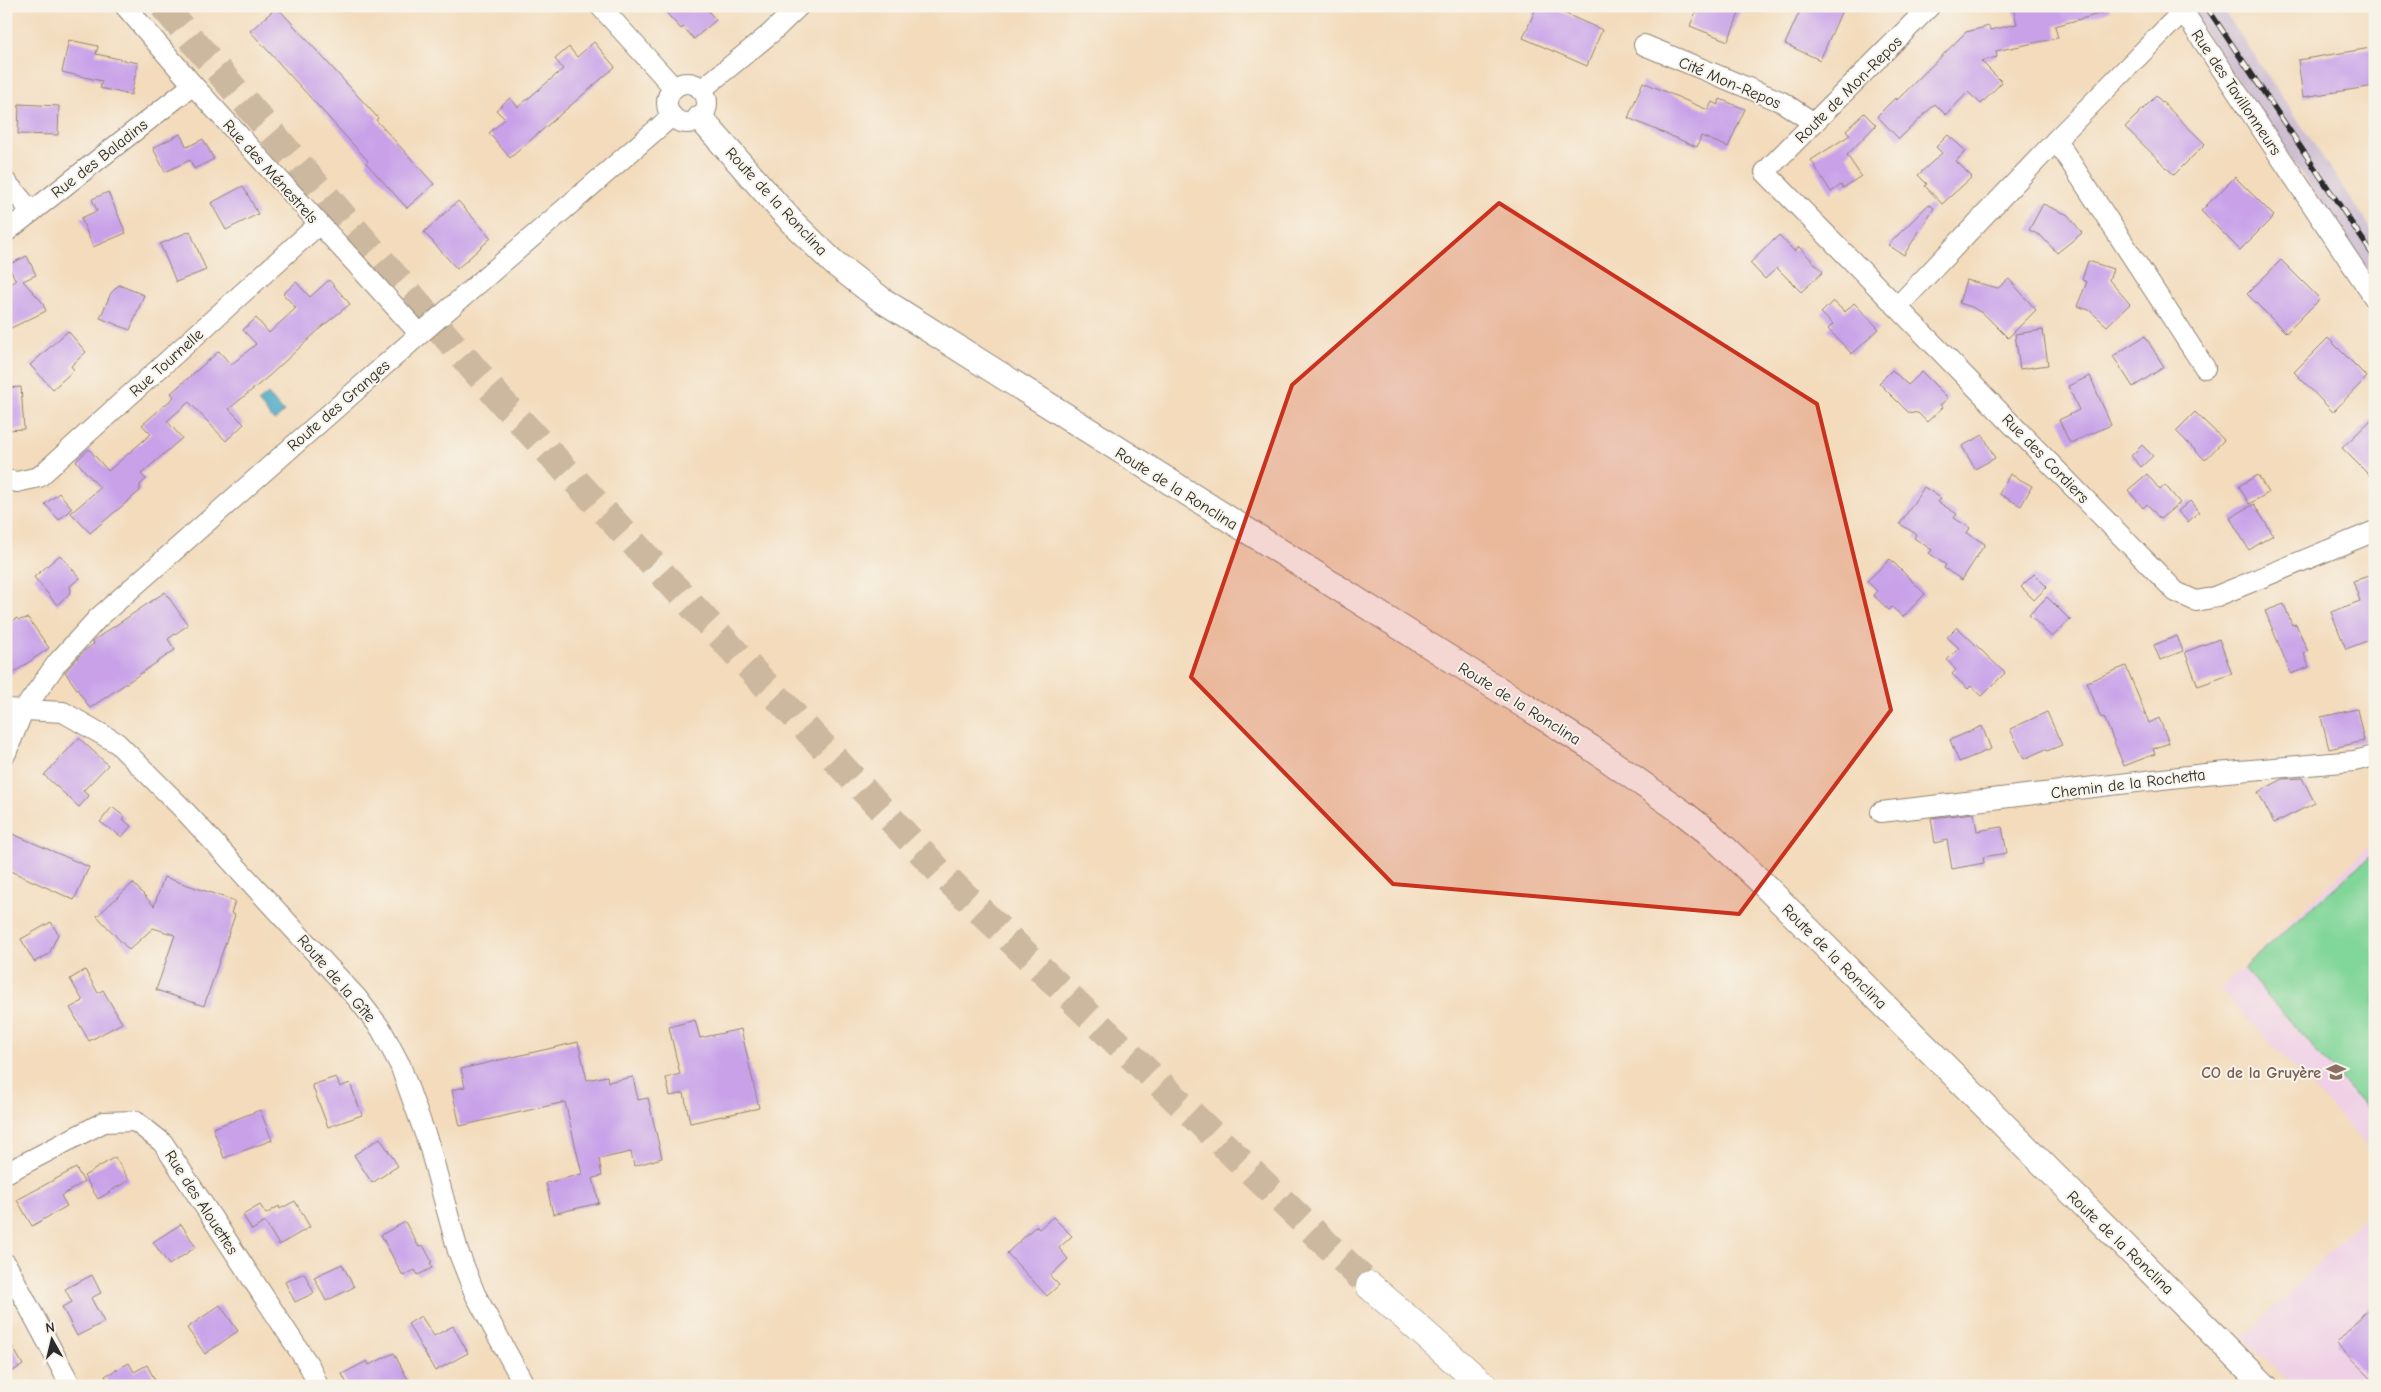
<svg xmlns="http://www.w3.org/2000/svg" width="2381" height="1392" font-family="'Comic Neue',sans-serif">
<rect width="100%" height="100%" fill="#f7f3e8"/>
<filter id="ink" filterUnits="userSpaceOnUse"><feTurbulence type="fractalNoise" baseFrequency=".02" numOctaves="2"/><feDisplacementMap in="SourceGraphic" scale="10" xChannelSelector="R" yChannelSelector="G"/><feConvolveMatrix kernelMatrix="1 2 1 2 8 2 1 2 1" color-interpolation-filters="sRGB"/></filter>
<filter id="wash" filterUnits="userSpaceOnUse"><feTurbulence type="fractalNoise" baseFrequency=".0096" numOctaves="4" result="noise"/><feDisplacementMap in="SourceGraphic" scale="20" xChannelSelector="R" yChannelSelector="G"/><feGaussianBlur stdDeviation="1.12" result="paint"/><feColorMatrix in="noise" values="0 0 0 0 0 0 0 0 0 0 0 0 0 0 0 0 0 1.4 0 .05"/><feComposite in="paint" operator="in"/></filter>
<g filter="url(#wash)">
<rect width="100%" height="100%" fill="#f3dbbc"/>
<g fill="#efd0e6">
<polygon points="2375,841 2375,1154 2220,989"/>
<polygon points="2375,1206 2375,1386 2292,1386 2244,1338"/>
</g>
<polygon fill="#cdbed2" points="2187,6 2221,6 2375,235 2375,281"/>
<polygon fill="#81d699" stroke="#568062" points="2375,852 2375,1117 2243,968"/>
<polygon fill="#44a7c3" stroke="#386977" points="268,394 284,412 274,421 258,402"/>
<g id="blocks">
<g fill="#c8a1e9">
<polygon points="660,6 704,6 716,20 694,39 683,27 681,29"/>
<polygon points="1537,6 1548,6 1602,30 1587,66 1523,38"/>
<polygon points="1698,6 1742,6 1728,41 1690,26"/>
<polygon points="1802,6 1844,6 1820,60 1785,44"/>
<polygon points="2013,6 2109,6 2110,11 2055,26 2058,38 1996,51 1997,57 1981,61 2002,82 1981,104 1968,92 1946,115 1935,104 1899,139 1877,116 1895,98 1897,100 1966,32 1989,26 1990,30 2017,24"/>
<polygon points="277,7 378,118 376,120 434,184 407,208 366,163 368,161 250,31"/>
<polygon points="69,40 98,46 96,54 138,63 131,95 100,88 102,81 62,72"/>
<polygon points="594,42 615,67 510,158 489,133 505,119 496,110 510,98 518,107 563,69 555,59 569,47 577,57"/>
<polygon points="2371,48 2375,86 2303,97 2298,60"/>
<polygon points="1643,82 1708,110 1712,102 1718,105 1720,99 1745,109 1728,147 1701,136 1697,147 1628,118"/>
<polygon points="2156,96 2205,144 2174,175 2125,127"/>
<polygon points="19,104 59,106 58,135 18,134"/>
<polygon points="1864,113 1876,125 1847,155 1861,176 1843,188 1841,185 1831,192 1811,160 1850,135 1846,130"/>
<polygon points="180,134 187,147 203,139 214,159 194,169 190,160 165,172 153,148"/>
<polygon points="1948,135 1966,151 1956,161 1972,177 1942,204 1925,186 1927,184 1918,175 1942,153 1936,147"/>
<polygon points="2235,177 2274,216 2240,250 2201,211"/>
<polygon points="243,186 258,214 226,230 211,203"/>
<polygon points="108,192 126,233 93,247 81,218 97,211 92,199"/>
<polygon points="458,201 491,238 457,269 424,232"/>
<polygon points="1929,204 1934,208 1904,255 1888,245"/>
<polygon points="2043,204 2068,215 2082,233 2057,253 2041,236 2029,230"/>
<polygon points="190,231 206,270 176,282 160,244"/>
<polygon points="1779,235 1794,251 1799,247 1823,272 1801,292 1777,268 1765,279 1750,263"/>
<polygon points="27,256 36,275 23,281 42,302 46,311 11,328 6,317 6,285 16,281 8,265"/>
<polygon points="2281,260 2320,299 2286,333 2247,294"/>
<polygon points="2088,261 2113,269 2109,280 2130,304 2107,326 2089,310 2077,306 2087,282 2082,280"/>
<polygon points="2009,279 2036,310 2008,338 1985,315 1972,307 1959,303 1966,280 1998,288"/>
<polygon points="329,280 350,304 324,325 269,376 229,409 244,424 226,441 189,402 167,421 182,438 141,474 146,479 140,485 140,491 90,533 71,513 100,488 76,461 89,449 108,471 151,434 142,425 174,397 171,393 219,351 231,365 256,344 243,330 256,318 269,333 296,308 283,294 296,282 310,297"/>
<polygon points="119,285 144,295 130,330 100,318 111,293"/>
<polygon points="1833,301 1845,312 1854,303 1879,329 1852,354 1828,329 1833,324 1821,313"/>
<polygon points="2043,330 2048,365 2020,369 2015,334"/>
<polygon points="68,331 86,352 71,366 74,370 53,389 30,365"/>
<polygon points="2145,336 2164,367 2133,387 2113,356"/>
<polygon points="2328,338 2367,377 2333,412 2294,372"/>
<polygon points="1892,370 1908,385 1922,372 1948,398 1940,405 1943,407 1927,422 1918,413 1908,412 1879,383"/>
<polygon points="2090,376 2111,425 2070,443 2059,420 2079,410 2068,386"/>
<polygon points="21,387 24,429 6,430 6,388"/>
<polygon points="2195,412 2224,440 2205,460 2176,431"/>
<polygon points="2375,416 2375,481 2342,448"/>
<polygon points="1983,435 1995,458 1975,469 1962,446"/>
<polygon points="2142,445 2153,456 2141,467 2131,456"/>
<polygon points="2010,474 2032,486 2021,506 1999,494"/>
<polygon points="2147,474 2160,490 2165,485 2180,503 2160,519 2147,504 2143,508 2128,490"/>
<polygon points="2258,475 2268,493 2249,504 2239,486"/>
<polygon points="1924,487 1941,498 1938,502 1957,514 1954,518 1970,528 1967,533 1985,544 1962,580 1944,568 1946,565 1929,553 1932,550 1914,538 1916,534 1900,524"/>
<polygon points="59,493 72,508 59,520 45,504"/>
<polygon points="2190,501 2199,512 2188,522 2178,511"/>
<polygon points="2254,504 2273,535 2249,550 2230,518"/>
<polygon points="60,555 80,578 70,586 71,592 57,605 34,577"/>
<polygon points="1890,559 1925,594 1903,617 1892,607 1889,610 1873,595 1877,591 1867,581"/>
<polygon points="2034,574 2047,587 2034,600 2021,587"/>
<polygon points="2375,574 2375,638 2346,649 2331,612 2360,601 2353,581"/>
<polygon points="165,592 188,625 168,639 175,650 90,708 65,672 85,650 94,644 93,641 94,640"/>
<polygon points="2047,597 2070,620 2052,637 2029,615"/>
<polygon points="2284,604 2292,625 2296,624 2308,652 2304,654 2309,667 2291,674 2265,611"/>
<polygon points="17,618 19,620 28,618 49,648 6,678 6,625"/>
<polygon points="1957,627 2005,673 1982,696 1971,686 1968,689 1952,674 1956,670 1947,660 1959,648 1947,637"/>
<polygon points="2177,636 2183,651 2160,660 2154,645"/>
<polygon points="2219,639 2232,674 2198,686 2185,652"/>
<polygon points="2126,666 2149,723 2159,718 2169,743 2153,749 2155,754 2124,766 2104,717 2101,718 2087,682"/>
<polygon points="2357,709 2364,741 2329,749 2321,717"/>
<polygon points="2047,712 2062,745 2047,751 2046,749 2024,759 2010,729"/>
<polygon points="1982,726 1991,749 1959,762 1950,740"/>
<polygon points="79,738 108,765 83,791 89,796 79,807 44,775"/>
<polygon points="2302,778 2315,803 2274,823 2258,792 2283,779"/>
<polygon points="112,807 125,817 123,819 131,826 122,837 100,822"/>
<polygon points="1974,813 1977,831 2002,827 2007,853 1983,857 1984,863 1952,869 1947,840 1935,843 1931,818"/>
<polygon points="6,831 89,867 74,900 6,869"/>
<polygon points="164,877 235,901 231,913 235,915 204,1006 156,990 175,935 153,928 129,950 97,916 133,883 154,906"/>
<polygon points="51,922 58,934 49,954 34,962 21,939"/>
<polygon points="85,970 98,993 103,990 122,1023 89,1041 70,1008 83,1001 70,979"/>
<polygon points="695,1020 700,1038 741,1029 759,1108 690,1123 684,1093 670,1096 666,1078 680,1074 669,1027"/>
<polygon points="578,1042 587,1080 607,1076 608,1082 633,1077 638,1100 648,1098 662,1158 634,1166 631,1152 599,1159 602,1176 593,1178 599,1203 553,1214 546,1183 582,1174 565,1102 460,1126 452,1090 465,1087 461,1069"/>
<polygon points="336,1077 340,1087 350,1083 362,1115 328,1127 312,1085"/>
<polygon points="260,1110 272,1140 224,1158 213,1128"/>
<polygon points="380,1138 398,1166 372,1183 354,1155"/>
<polygon points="115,1157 129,1180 98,1199 84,1176"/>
<polygon points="76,1168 84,1182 61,1196 67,1206 32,1226 17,1200"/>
<polygon points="295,1201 310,1227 279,1245 265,1222 252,1230 243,1215 260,1205 266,1214 279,1206 280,1209"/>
<polygon points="1053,1217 1072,1236 1059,1248 1068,1259 1050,1276 1059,1285 1047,1296 1007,1253 1036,1226 1039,1229"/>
<polygon points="405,1222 419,1247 423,1245 432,1262 430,1263 432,1268 418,1275 415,1270 403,1276 381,1235"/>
<polygon points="181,1224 196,1247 169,1265 153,1242"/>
<polygon points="342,1264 354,1287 326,1301 314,1277"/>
<polygon points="304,1273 314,1293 295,1302 285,1282"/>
<polygon points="92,1275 101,1293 91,1298 104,1322 77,1336 62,1307 72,1302 65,1289"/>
<polygon points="2375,1301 2375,1382 2336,1344"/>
<polygon points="220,1305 238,1331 205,1354 187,1328"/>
<polygon points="421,1316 434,1336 453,1326 468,1353 435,1371 408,1324"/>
<polygon points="6,1335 23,1365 6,1375"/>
<polygon points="394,1353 408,1380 396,1386 348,1386 342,1374 367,1361 369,1365"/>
<polygon points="129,1363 134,1372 147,1365 158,1386 109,1386 105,1376"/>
</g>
</g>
</g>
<g filter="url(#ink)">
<use href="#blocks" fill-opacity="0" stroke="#8f8374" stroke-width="1"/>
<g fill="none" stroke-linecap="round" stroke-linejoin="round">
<polyline stroke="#cbb89f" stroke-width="28" stroke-dasharray="28 14" stroke-linecap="butt" points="163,6 503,403 940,872 1370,1286"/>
<defs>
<g id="minor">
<polyline points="125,6 193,85 420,334"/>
<polyline points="600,6 674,88"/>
<polyline points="1930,6 1765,172 2176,592 2196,601 2212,598 2375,531"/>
<polyline points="1644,45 1782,102 1814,123"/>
<circle cx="687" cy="103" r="20"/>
<polyline points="701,90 771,33 799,6"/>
<polyline points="2056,140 2205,368"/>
<polyline points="6,182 32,212"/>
<polyline points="6,232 193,85"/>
<polyline points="1898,306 2056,140 2183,11 2375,299"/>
<polyline points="6,480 17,482 39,477 319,224"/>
<polyline points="6,709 63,712 117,743 183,809 357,998 381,1029 400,1065 429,1145 458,1251 475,1294 525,1386"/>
<polyline points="6,753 23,711 57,663 98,618 420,334 672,116"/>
<polyline points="1881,812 2205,774 2354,761 2375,756"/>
<polyline points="6,1173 104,1122 135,1121 163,1143 310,1367 318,1386"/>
<polyline points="6,1264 71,1386"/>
</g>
<polyline id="tertiary" points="700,118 792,222 833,262 882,300 1590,747 1682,812 1709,833 1757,878 2265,1386"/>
<polyline id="trunk" points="1370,1286 1484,1386"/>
</defs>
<use href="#minor" stroke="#8f8374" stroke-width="22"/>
<use href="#tertiary" stroke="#8f8374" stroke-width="27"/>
<use href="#trunk" stroke="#8f8374" stroke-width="29"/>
<use href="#minor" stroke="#fff" stroke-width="20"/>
<use href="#tertiary" stroke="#fff" stroke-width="25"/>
<use href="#trunk" stroke="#fff" stroke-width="28"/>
<defs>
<polyline id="rail" points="2206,6 2375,258"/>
</defs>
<use href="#rail" stroke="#2b2b2b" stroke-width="5.5"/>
<use href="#rail" stroke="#f7f3e8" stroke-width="4" stroke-dasharray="11" stroke-linecap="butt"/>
</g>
</g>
<path fill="#c8321e" fill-opacity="0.2" stroke="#c8321e" stroke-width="4" stroke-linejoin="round" d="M1499,203l318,201 74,306 -152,204 -346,-30 -202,-207 101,-292z"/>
<defs>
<symbol id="school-bare" viewBox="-9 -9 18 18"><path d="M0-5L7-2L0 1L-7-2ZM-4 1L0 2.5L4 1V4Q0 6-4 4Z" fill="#8d6e63" stroke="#f7f3e8" stroke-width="2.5" paint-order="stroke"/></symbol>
</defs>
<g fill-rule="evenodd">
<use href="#school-bare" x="2322" y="1058" width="28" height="28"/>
</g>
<g text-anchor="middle" stroke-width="4" stroke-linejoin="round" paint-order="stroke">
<g font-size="16" fill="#2b2b2b" stroke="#f7f3e8">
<text transform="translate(1730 82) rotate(23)" y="6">Cité Mon-Repos</text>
<text transform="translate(1848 89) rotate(-45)" y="6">Route de Mon-Repos</text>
<text transform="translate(2237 92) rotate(56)" y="6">Rue des Tavillonneurs</text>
<text transform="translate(99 158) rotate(-38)" y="6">Rue des Baladins</text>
<text transform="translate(271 171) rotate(48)" y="6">Rue des Ménestrels</text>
<text transform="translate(777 201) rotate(47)" y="6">Route de la Ronclina</text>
<text transform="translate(166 362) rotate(-42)" y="6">Rue Tournelle</text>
<text transform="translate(338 405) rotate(-41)" y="6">Route des Granges</text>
<text transform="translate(2046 458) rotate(46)" y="6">Rue des Cordiers</text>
<text transform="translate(1177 488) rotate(32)" y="6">Route de la Ronclina</text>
<text transform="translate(1520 703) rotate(32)" y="6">Route de la Ronclina</text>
<text transform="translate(2128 783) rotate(-7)" y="6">Chemin de la Rochetta</text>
<text transform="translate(1835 956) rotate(45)" y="6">Route de la Ronclina</text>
<text transform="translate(337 978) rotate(49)" y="6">Route de la Gîte</text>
<text transform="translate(202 1202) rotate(57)" y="6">Rue des Alouettes</text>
<text transform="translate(2121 1242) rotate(44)" y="6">Route de la Ronclina</text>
</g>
<g font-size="16" font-weight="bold" fill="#785e54" stroke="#f7f3e8" text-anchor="end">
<text x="2321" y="1078">CO de la Gruyère</text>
</g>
</g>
<rect width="2381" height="1392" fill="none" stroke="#f7f3e8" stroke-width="25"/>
<g transform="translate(52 1340) rotate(352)" stroke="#f7f3e8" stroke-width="4" paint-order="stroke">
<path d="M0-4L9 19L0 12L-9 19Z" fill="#2b2b2b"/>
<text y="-8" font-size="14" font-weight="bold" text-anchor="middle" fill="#2b2b2b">N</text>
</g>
</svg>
